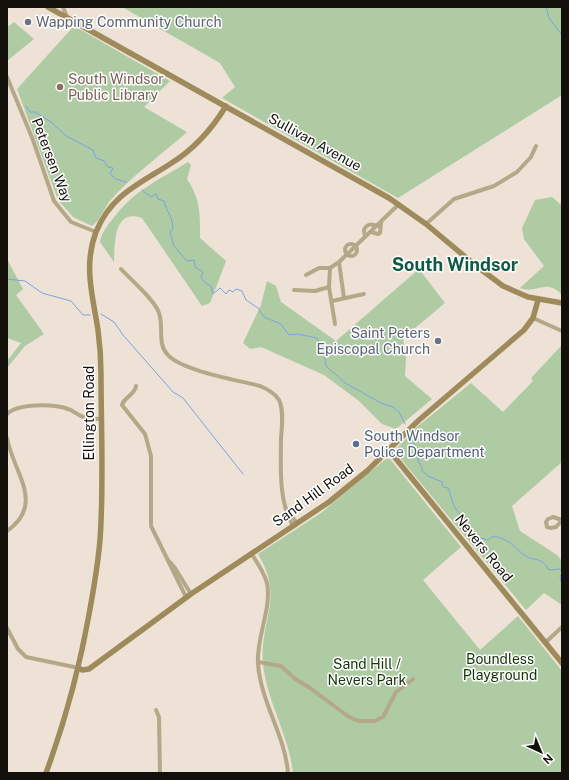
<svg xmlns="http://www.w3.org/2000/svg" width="569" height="780" font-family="'Public Sans',sans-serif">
<rect width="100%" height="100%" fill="#ede2d5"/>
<g fill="#aecba4">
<polygon points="122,7 562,7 562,95 398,198 222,98 235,87 220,63"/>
<polygon points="14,22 34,39 7,61 7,24 9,26"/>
<path d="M74,26l96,55 -26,26 43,25c-26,23 -58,46 -78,70 -5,7 -10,20 -17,24l-19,-9 -15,-17 -41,-111z"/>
<path d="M188,162l3,3 -4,14c14,21 13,35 13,59l26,23 -16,42 -8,3 -60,-88c-29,-10 -27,26 -28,44l-14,-20c1,-8 7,-16 12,-22 23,-31 44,-38 76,-58z"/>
<path d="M552,197l8,7 2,-2v93c-16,-18 -26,0 -42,-7l24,-22 -20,-27 -2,-11 13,-28z"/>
<polygon points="7,259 23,289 16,295 44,334 25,346 7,368 7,361 21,343 7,338"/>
<polygon points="419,269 445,303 403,338 406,358 405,376 432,399 396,429 382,424 359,401 324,375 261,347 250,349 243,343 261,305 267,281 276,286 281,302 336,341"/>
<polygon points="562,345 562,462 512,506 520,531 557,555 562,561 562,605 544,593 526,610 396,453 396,449 417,427 471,383 503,412 533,381 531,378"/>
<path d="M387,458l3,1 71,88 -38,33 57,70 38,-34 44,55v102h-269c-4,-38 -26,-71 -30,-109 -4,-43 22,-66 -5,-110l63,-41z"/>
</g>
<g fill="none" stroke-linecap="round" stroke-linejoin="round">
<g stroke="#7ba3e1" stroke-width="1">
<polyline points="546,7 549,18 562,35"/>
<polyline points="26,106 30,112 35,112 51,122 66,136 93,150 96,158 104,161 108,167 113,168 110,174 116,179 126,182"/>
<path d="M142,190l9,7 5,-3 2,5 6,2c3,13 8,13 9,27l-3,4 4,14 13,15 7,-1 1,7 8,5 -2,6 6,6 4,2 2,8 7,-6 6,6 3,-4 4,2 3,-3 6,2 4,9 12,8 6,9 17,7 8,11 8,-1 20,4 7,13 2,15 19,17 36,20 12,4 6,5 6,12"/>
<polyline points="7,279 25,281 42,293 71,301 83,315 90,315"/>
<polyline points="101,314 114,322 123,335 173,392 183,398 243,474"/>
<path d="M412,433l3,14 4,4 -1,10 4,6v4l6,5 14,6 1,5 5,1c3,6 4,16 8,21 7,9 13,18 19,27l12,4 7,-4c19,5 17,10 32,20 9,6 15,0 23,14l11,-1 2,3"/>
<polyline points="562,573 560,576 562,586"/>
</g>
<g stroke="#b5a889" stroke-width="4">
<polyline points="63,7 67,17"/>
<polyline points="7,77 33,140 54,201 71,222 96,232"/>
<polyline points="426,224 454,199 494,186 517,172 531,157 536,146"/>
<polyline points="371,232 378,234 380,233 381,223"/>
<path d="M365,237l-1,-7c3,-7 8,-6 14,-4"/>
<circle cx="351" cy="250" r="6"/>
<polyline points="339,262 344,298"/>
<polyline points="330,268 339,262 399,204"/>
<polyline points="330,268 329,287 335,324"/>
<path d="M121,269c10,11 34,31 38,44 5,14 -2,29 8,41 14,17 71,26 93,32 7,3 15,7 19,14 5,10 3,27 2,38 0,28 -3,63 12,88"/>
<polyline points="306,275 319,268 330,268"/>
<polyline points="294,290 315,291 329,287"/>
<polyline points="332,301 364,294"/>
<polyline points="533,318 562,331"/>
<path d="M136,386c-1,9 -12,11 -14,19l23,29 6,22v70l35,71"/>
<path d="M7,414c11,-11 47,-10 61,-5 4,1 7,4 11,6 6,4 14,4 22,4"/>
<path d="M7,438c6,34 39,66 0,93"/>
<polyline points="286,509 297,523"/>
<polygon points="553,517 562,520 556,527 551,528 547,527 546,522 548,519"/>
<path d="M251,553c6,9 13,19 16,30 5,26 -11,54 -9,81 3,39 27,71 30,109"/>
<polyline points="169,561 175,568 191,594"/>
<polyline points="7,628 18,649 26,657 79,668"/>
<polyline points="546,642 562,627"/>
<polyline points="258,662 281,666 294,678 310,688 349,717 359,721 375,721 383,717 396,692 413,679"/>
<polyline points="156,710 159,717 160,773"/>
</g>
<g stroke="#9e8a5b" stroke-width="5.5">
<polyline points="48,7 389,198 426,224 475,265 503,286 528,297 562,303"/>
<polyline points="388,449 562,663"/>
<polyline points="79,668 82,670 89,669 191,594 329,502 367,471 419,420 524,330 533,318 538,300"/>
<path d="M46,773c20,-54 34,-107 44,-164 4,-22 8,-46 10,-69 4,-55 1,-111 1,-166 0,-14 -1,-29 -3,-44 -5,-33 -15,-64 -2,-98 15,-37 43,-48 74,-68 23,-14 42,-35 56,-58"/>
</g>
</g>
<g fill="#6b7280" stroke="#fff" stroke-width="1.5">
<circle cx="28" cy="22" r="4"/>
<circle cx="438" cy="341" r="4"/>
</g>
<circle fill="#8d6e63" stroke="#fff" stroke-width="1.5" cx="60" cy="87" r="4"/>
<circle fill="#5c6f8a" stroke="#fff" stroke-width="1.5" cx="356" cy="444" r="4"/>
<g text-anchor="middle" stroke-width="3" stroke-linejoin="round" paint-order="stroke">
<g font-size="14" fill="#5b616d" stroke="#fff" text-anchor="start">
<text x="36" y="27">Wapping Community Church</text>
<text x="430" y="338" text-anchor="end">Saint Peters<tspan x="430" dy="16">Episcopal Church</tspan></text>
</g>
<g font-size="14" fill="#785e54" stroke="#fff" text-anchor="start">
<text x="68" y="84">South Windsor<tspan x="68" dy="16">Public Library</tspan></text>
</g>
<g font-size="14" fill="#13100b" stroke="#fff">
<text transform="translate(315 142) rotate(29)" y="5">Sullivan Avenue</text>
<text transform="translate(52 160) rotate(69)" y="5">Petersen Way</text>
<text transform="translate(89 413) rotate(-90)" y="5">Ellington Road</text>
<text transform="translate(313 495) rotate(-36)" y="5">Sand Hill Road</text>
<text transform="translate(484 548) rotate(51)" y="5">Nevers Road</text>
</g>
<g font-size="14" fill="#4e5e75" stroke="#fff" text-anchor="start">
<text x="364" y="441">South Windsor<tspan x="364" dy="16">Police Department</tspan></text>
</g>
<g font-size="14" fill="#133205" stroke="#fff">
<text x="500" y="664">Boundless<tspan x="500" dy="16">Playground</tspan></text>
<text x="367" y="669">Sand Hill /<tspan x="367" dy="16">Nevers Park</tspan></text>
</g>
<g font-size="18" font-weight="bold" fill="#0f5a42" stroke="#fff">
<text x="455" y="271">South Windsor</text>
</g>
</g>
<rect width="569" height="780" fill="none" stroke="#13100b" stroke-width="16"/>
<g transform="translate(541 752) rotate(136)" stroke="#ffffff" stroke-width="3" paint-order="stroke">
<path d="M0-3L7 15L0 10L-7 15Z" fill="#13100b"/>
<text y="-6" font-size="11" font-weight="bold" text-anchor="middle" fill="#13100b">N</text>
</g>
</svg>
